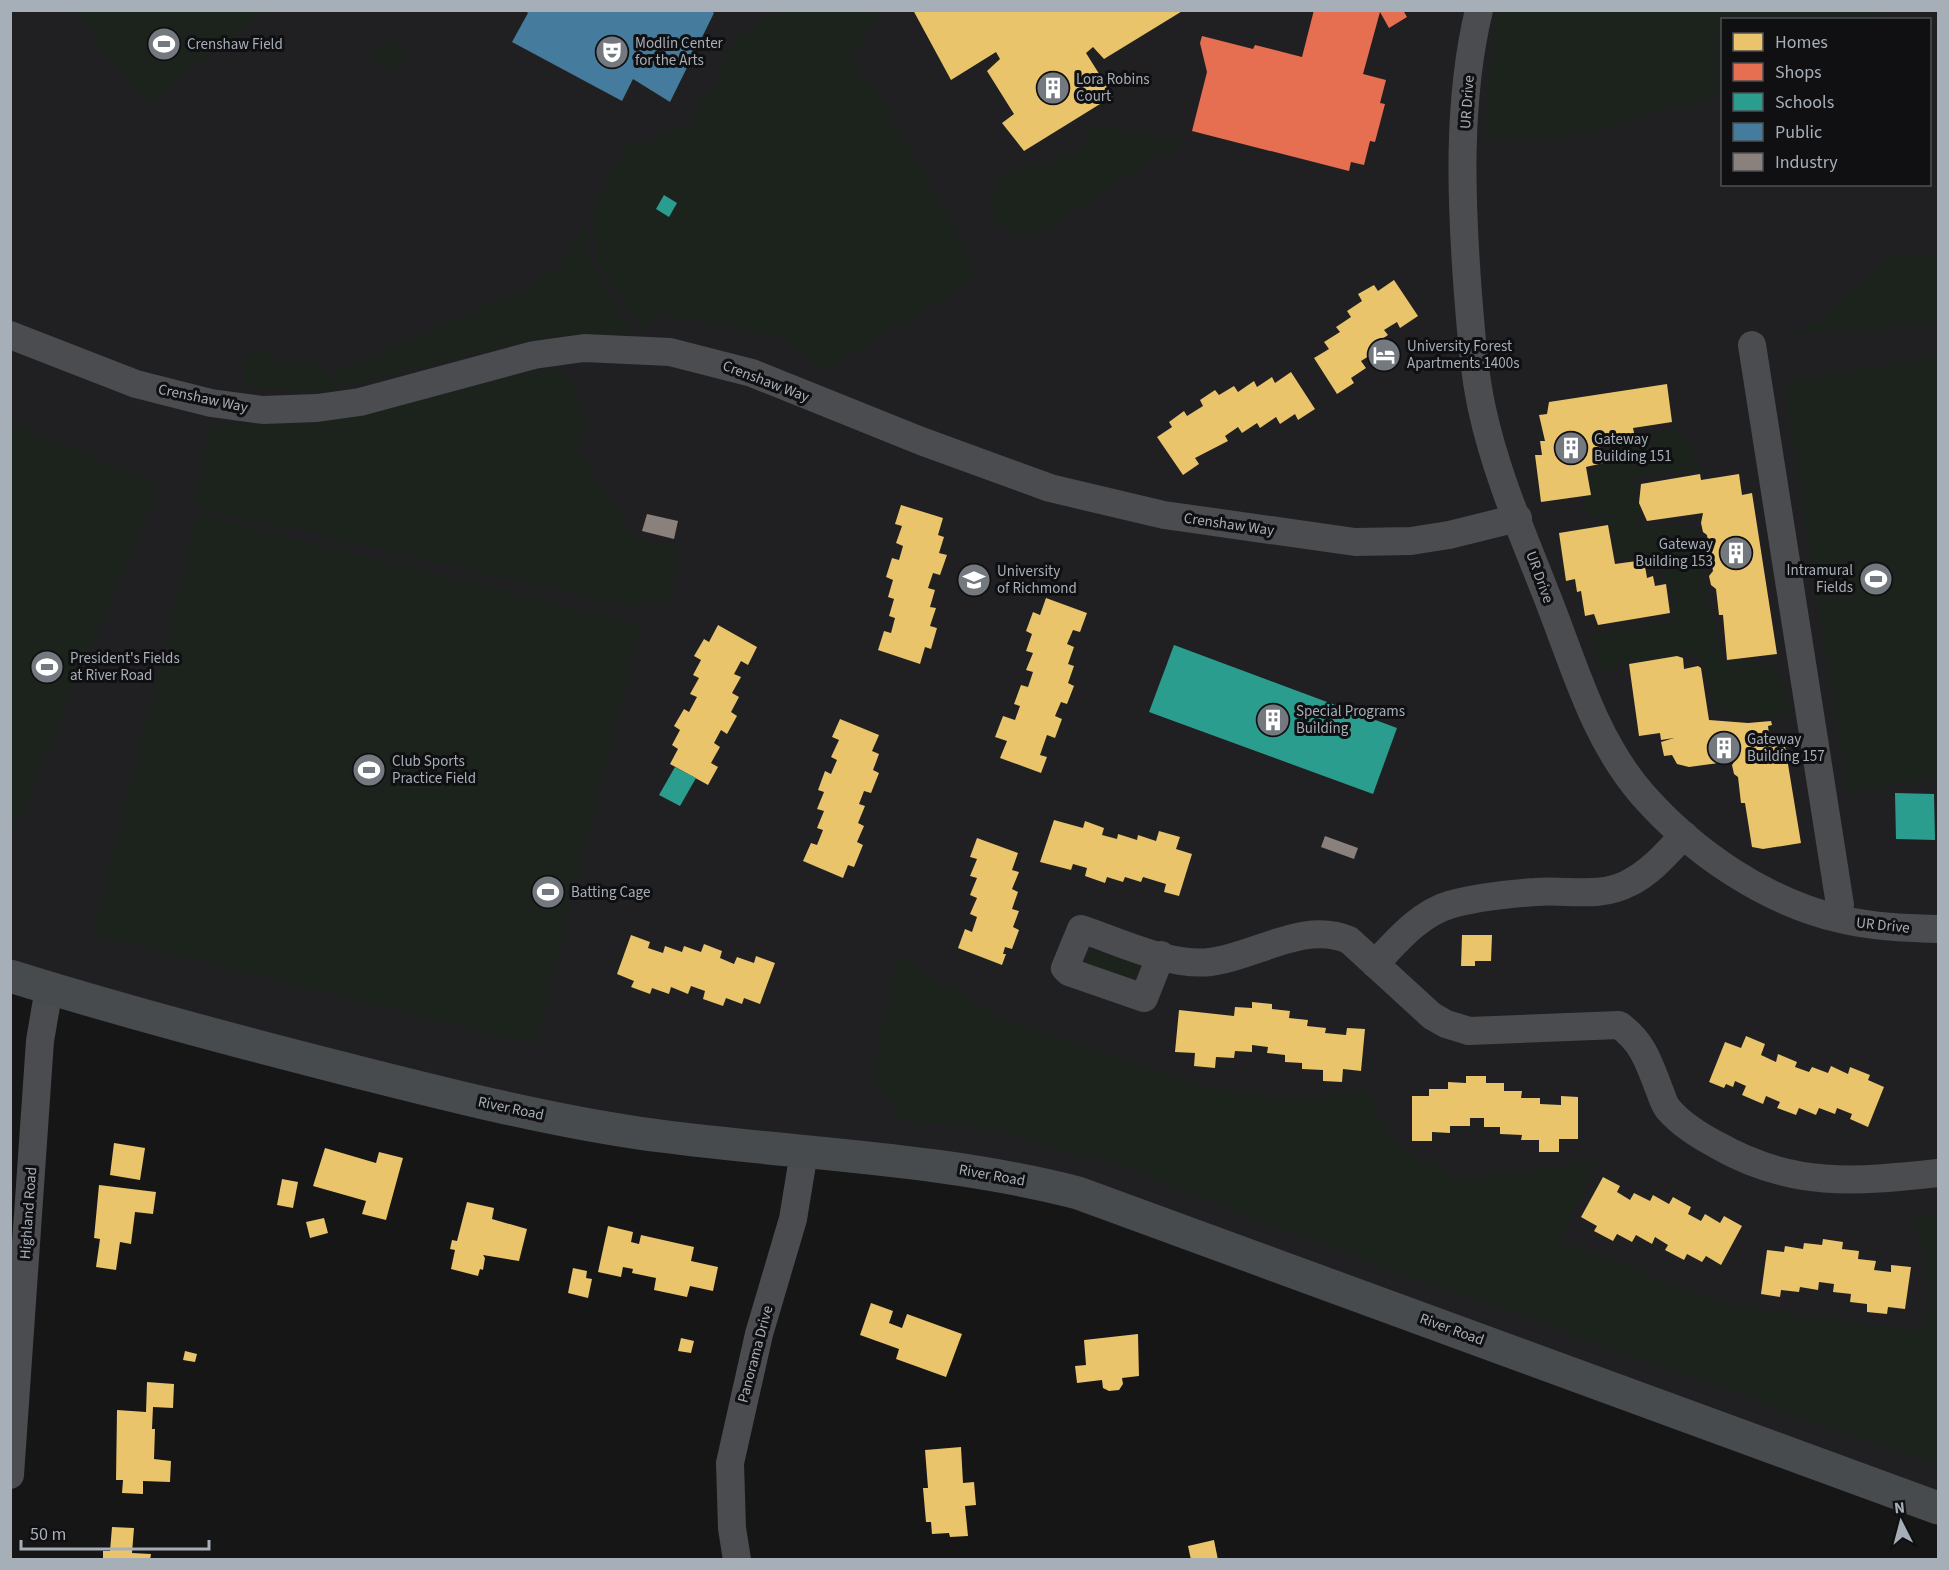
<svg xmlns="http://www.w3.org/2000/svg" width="1949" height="1570" font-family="'Source Sans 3',sans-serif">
<rect width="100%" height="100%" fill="#161616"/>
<path fill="#202022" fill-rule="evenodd" d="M11,11h1927v1497l-860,-315 -442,-61 -625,-156zM1722,20h208v164h-208z"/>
<g fill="#1c231c">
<polygon points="72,11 265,11 148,105"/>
<polygon points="780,11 881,11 851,57 887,110 967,249 973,279 827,370 779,337 700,321 655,315 644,331 596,259 593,215 607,179 628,145 654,140 688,123 713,86 736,38"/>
<polygon points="1495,11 1886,10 1886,19 1722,20 1722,94 1558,140 1487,135 1485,128"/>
<circle cx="389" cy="55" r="15"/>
<polygon points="1119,125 1135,135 1178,137 1183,142 1030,237 997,225 990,205 997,175 1057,160 1081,148 1093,128"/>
<polygon points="585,221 590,261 634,334 574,334 528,341 322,392 244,388 243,366 253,349 292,365 321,360 328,376 527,287 560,266"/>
<polygon points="1897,254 1938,258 1938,322 1797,335"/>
<polygon points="1938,357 1938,777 1848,791 1783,381"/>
<polygon points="552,369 567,373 586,425 577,446 632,535 678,548 672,600 628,606 192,506 212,425 334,416 512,372"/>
<polygon points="11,423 150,482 155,497 11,837"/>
<polygon points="1674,427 1704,470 1636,476 1641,525 1691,526 1723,659 1770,664 1796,708 1774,718 1716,710 1698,651 1599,671 1590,633 1672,622 1675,600 1654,559 1617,560 1611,524 1582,511 1590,474 1614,446"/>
<polygon points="198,514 641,625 535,1045 92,934"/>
<polygon points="1092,949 1141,966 1137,980 1088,965 1085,956"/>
<polygon points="897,955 995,1016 1187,1083 1286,1101 1369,1091 1388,1138 1456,1180 1597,1162 1560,1239 1718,1303 1925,1332 1932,1288 1913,1220 1938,1213 1938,1466 1295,1235 1121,1166 977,1126 904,1122 871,1080"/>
</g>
<g fill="#e9c46a">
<polygon points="913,10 1017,12 1184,10 1104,59 1093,47 1086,53 1113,96 1024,151 1002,123 1014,114 987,71 1000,59 996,52 951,80"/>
<polygon points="1394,280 1418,316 1400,328 1397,322 1384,330 1388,335 1373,345 1377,351 1361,361 1366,368 1351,378 1354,383 1337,394 1314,358 1329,349 1324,342 1340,332 1336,327 1351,317 1347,311 1362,301 1358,294 1374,285 1378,291"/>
<polygon points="1291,372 1315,409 1298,420 1295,414 1280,424 1276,417 1260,428 1257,423 1242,433 1238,427 1225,436 1228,441 1195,458 1199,464 1183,475 1157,437 1172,427 1169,422 1184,411 1187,416 1203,406 1200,400 1215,390 1219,395 1234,386 1238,392 1254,381 1257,387 1272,377 1275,383"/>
<polygon points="1667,384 1672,422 1633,428 1635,438 1605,443 1603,433 1598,434 1603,463 1586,467 1591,495 1541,502 1535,455 1542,455 1540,441 1545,441 1539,415 1547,414 1549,402"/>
<polygon points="1700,474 1701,480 1739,474 1742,495 1752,493 1777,654 1727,660 1723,615 1719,615 1716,589 1711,585 1709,576 1713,571 1707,535 1703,532 1701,523 1703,513 1647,521 1639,503 1641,484"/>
<polygon points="901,505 943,518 938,535 944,537 939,553 947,555 940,575 933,573 928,588 935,590 930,607 936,608 930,626 937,628 931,649 925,647 920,664 878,650 884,631 891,633 895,618 889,616 894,599 888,597 893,580 886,577 892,558 899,560 903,546 896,543 902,526 895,524"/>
<polygon points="1608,525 1615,564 1644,560 1647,578 1653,576 1655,586 1666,584 1670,613 1598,625 1594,614 1585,616 1581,591 1577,592 1575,579 1566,581 1559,533"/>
<polygon points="1046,598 1087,613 1080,632 1073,630 1067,644 1074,647 1068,664 1074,666 1068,683 1074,686 1067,704 1061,702 1055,716 1062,719 1055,738 1047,735 1040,755 1047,757 1041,773 1000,758 1007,741 995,737 1003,716 1015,720 1020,706 1014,704 1021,685 1028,687 1033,672 1026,670 1033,653 1026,651 1032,634 1026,631 1033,612 1040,615"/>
<polygon points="718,625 757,647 748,665 741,661 734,674 741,677 732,693 739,697 731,712 737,716 727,734 721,730 714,743 720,747 711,763 718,767 708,785 670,764 678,749 672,745 680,730 674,726 684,709 689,712 697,697 690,694 699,678 693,675 701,660 694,656 704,639 709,642"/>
<polygon points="1677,656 1683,658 1684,669 1698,666 1701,668 1709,720 1748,723 1771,721 1772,725 1768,726 1769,734 1773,739 1784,740 1801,843 1763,849 1752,847 1745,803 1741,803 1738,777 1734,774 1732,765 1738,756 1719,759 1726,762 1689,767 1677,764 1672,755 1664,756 1661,742 1674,738 1661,740 1660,733 1639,736 1629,664"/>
<polygon points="840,719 879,735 872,751 879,754 873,770 879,773 871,793 864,791 859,804 865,806 858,823 864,826 857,842 863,845 854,867 848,865 843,878 803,861 811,843 817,845 823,830 817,828 824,811 817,809 824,792 818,790 825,771 831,774 837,760 831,757 839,740 832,737"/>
<polygon points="1054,820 1083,828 1085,821 1104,828 1102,835 1117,839 1118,834 1137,840 1138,835 1156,841 1159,831 1180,837 1176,849 1192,854 1179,896 1164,892 1166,884 1143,877 1141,882 1125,877 1123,882 1107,877 1105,883 1085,876 1087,868 1073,864 1071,870 1040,862"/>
<polygon points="977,838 1018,853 1012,870 1019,872 1012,889 1018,892 1012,909 1019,911 1013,927 1019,930 1012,949 1005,947 1003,954 1006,954 1002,965 958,948 965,929 972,932 977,917 970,914 977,898 970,895 977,878 970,876 977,859 970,857"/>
<polygon points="631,935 650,942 648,948 663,953 665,946 682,952 684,946 701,952 704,944 722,951 720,958 734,964 737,957 754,963 756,956 775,963 760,1004 744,998 742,1004 726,998 723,1006 703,999 705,991 691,986 688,994 671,987 669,994 652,988 650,994 631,987 634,981 617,974"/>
<polygon points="1462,935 1492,935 1491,961 1475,961 1475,966 1461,966"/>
<polygon points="1252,1002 1272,1004 1272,1009 1290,1011 1289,1018 1308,1020 1307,1026 1326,1028 1325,1033 1346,1035 1347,1028 1365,1029 1361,1071 1343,1069 1342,1082 1323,1081 1323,1070 1302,1069 1302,1063 1285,1062 1285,1055 1267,1053 1268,1047 1252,1045 1252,1052 1235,1051 1234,1058 1216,1057 1215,1068 1194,1066 1195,1053 1175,1052 1179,1010 1234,1016 1235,1007 1252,1008"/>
<polygon points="1746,1036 1765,1044 1761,1055 1776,1062 1778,1054 1797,1062 1795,1067 1809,1072 1812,1067 1828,1073 1831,1066 1848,1074 1850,1067 1870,1075 1868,1080 1884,1087 1868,1127 1850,1119 1852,1114 1837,1108 1835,1114 1819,1108 1816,1115 1799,1108 1796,1115 1777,1108 1780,1102 1766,1096 1763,1104 1742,1095 1746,1086 1735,1081 1733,1087 1726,1084 1724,1088 1709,1082 1725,1042 1741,1048"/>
<polygon points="1466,1076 1486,1076 1486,1083 1504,1083 1504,1091 1522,1091 1521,1098 1540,1098 1540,1104 1561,1105 1561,1096 1578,1097 1578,1139 1559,1139 1559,1152 1539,1152 1539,1140 1521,1140 1522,1135 1500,1134 1500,1127 1484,1127 1484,1118 1470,1118 1470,1126 1450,1126 1450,1133 1432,1132 1432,1141 1412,1141 1412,1096 1429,1096 1429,1089 1448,1089 1448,1082 1466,1083"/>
<polygon points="114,1143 145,1148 140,1180 110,1175"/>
<polygon points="325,1148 376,1163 379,1152 403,1158 386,1220 362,1214 366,1201 313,1186"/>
<polygon points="1603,1177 1620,1186 1617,1192 1630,1200 1634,1193 1650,1201 1653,1195 1669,1204 1673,1197 1691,1207 1688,1214 1701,1221 1705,1214 1720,1223 1724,1216 1742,1226 1721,1265 1706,1256 1702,1262 1687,1254 1684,1260 1665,1250 1668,1245 1655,1237 1652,1244 1636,1235 1632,1242 1617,1234 1613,1241 1594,1231 1597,1226 1581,1217"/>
<polygon points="282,1179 298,1182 293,1208 277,1205"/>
<polygon points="99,1185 156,1192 153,1214 135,1212 131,1244 120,1242 116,1270 96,1267 100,1239 94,1238"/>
<polygon points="467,1202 494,1208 492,1219 527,1229 519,1261 483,1255 485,1258 483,1270 480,1269 478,1276 451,1269 455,1250 450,1249 452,1240 457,1241"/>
<polygon points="324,1218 328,1233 310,1238 306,1222"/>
<polygon points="608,1226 633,1232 631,1242 639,1244 641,1235 694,1247 691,1261 718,1267 713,1291 690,1286 687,1297 654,1290 656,1278 632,1273 633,1269 623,1267 621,1277 598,1272"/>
<polygon points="1823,1239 1843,1242 1842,1249 1859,1251 1858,1259 1876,1261 1874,1270 1891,1272 1891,1265 1911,1267 1905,1309 1888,1307 1887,1314 1867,1312 1867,1304 1850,1302 1851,1294 1833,1292 1834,1284 1819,1282 1818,1290 1800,1287 1799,1292 1781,1290 1780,1297 1761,1294 1767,1250 1784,1252 1785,1246 1803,1249 1804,1243 1822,1245"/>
<polygon points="573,1268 587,1271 586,1278 592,1279 588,1298 568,1293"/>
<polygon points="871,1303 893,1311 889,1323 902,1328 907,1314 962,1334 946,1377 896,1359 899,1349 860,1335"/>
<polygon points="1138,1334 1139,1376 1122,1378 1123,1384 1119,1390 1109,1391 1103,1388 1102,1380 1077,1383 1075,1366 1086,1365 1084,1340"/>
<polygon points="681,1338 694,1341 691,1353 678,1351"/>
<polygon points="185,1351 197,1354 195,1362 183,1360"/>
<polygon points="147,1382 174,1384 173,1408 153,1407 152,1429 155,1429 154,1459 171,1461 170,1482 143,1481 143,1494 122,1493 123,1480 116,1480 117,1410 146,1412"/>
<polygon points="961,1447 963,1483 974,1482 976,1505 965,1506 968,1536 950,1537 949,1533 932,1534 931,1522 926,1522 923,1488 928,1488 925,1450"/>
<polygon points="112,1527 134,1528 132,1553 151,1554 150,1560 103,1560 103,1551 110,1551"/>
<polygon points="1214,1540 1218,1560 1191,1560 1188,1546"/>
</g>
<polygon fill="#e76f51" points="1314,10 1403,10 1407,17 1389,28 1380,12 1363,74 1386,80 1380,103 1385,104 1375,142 1370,141 1364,165 1351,162 1349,171 1192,131 1207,72 1200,43 1202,36 1253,49 1255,45 1302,57"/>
<g fill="#2a9d8f">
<polygon points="664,195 677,203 669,217 656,209"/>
<polygon points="1174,645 1397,728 1373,794 1149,712"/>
<polygon points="675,767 696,778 680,806 659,795"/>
<polygon points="1895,793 1934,794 1935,840 1896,839"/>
</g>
<polygon fill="#457b9d" points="524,10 710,10 714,13 670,102 633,79 622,101 512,42 528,13"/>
<g fill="#8a817c">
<polygon points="647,514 678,521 674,539 642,531"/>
<polygon points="1325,836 1358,848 1354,859 1321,847"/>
</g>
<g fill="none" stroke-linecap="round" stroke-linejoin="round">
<g stroke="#4a4c4f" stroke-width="28">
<path d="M1479,10c-22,91 -18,191 -11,284 3,38 6,78 14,115 15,70 46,137 71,203 24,63 44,130 89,182 51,58 122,107 198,125 32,8 66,9 98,10"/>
<polyline points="10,335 136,384 211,403 263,410 317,408 360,402 534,355 584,348 670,352 752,373 921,441 1050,488 1164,515 1355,542 1411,541 1449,535 1518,518"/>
<polyline points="1752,345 1840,905"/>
<path d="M1161,955l-17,43 -75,-26 -4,-4 16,-39c37,12 90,38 129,33 45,-5 94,-42 139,-22l83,76 14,8 23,7 150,-6c24,17 30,38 40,64 3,7 5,16 10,21 12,14 31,26 48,35 75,43 138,37 221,28"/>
<path d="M1375,964c21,-22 44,-50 74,-59 27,-8 58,-11 86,-13 32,-3 64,7 94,-9 22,-11 38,-30 55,-48"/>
<polyline points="10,1475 40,1041 49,988"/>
<polyline points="737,1560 732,1528 730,1463 759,1334 793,1219 804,1152"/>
</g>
<path stroke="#484b4d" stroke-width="33" d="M10,976c109,34 218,63 328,91 99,25 199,51 300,66 147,21 296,23 440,60l860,315"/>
</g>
<defs>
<symbol id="stadium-disc" viewBox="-11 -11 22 22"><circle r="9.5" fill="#74797f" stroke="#101012"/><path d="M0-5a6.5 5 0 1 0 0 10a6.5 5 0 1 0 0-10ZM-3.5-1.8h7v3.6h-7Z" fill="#fff"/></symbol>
<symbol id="theatre-disc" viewBox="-11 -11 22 22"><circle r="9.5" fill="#74797f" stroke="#101012"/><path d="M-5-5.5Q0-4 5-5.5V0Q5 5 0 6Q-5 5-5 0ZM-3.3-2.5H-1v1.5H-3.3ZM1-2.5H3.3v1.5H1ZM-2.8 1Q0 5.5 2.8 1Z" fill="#fff"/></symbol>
<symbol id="building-disc" viewBox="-11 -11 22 22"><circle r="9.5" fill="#74797f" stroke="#101012"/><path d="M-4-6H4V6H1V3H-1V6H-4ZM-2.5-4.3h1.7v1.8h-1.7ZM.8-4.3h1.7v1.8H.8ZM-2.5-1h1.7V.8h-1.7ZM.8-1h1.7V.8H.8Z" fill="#fff"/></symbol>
<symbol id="hotel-disc" viewBox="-11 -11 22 22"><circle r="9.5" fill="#74797f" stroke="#101012"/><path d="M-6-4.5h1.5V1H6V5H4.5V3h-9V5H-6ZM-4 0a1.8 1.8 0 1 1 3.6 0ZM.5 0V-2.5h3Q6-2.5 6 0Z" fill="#fff"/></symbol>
<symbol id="university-disc" viewBox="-11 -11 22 22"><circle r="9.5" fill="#74797f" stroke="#101012"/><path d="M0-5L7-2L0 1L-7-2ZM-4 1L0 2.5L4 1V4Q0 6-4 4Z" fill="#fff"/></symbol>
</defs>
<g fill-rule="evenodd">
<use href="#stadium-disc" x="145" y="25" width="38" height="38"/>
<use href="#theatre-disc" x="593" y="33" width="38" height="38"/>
<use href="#building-disc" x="1034" y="69" width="38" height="38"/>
<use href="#hotel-disc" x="1365" y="336" width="38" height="38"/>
<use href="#building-disc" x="1552" y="429" width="38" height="38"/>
<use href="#building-disc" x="1717" y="534" width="38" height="38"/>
<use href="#stadium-disc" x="1857" y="560" width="38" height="38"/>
<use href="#university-disc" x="955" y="561" width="38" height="38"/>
<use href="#stadium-disc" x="28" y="648" width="38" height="38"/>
<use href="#building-disc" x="1254" y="701" width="38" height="38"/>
<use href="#building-disc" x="1705" y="729" width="38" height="38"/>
<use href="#stadium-disc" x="350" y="751" width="38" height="38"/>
<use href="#stadium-disc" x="529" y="873" width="38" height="38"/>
</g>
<g text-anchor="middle" stroke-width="6" stroke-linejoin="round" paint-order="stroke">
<g font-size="15" fill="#a6aeb8" stroke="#101012" text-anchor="start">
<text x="635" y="48">Modlin Center<tspan x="635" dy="17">for the Arts</tspan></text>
<text x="187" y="49">Crenshaw Field</text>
<text x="1076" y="84">Lora Robins<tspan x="1076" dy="17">Court</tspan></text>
<text x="1407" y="351">University Forest<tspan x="1407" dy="17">Apartments 1400s</tspan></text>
<text x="1594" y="444">Gateway<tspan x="1594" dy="17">Building 151</tspan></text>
<text x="1713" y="549" text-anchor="end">Gateway<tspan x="1713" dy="17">Building 153</tspan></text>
<text x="1853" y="575" text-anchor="end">Intramural<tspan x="1853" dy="17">Fields</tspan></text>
<text x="997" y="576">University<tspan x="997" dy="17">of Richmond</tspan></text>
<text x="70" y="663">President's Fields<tspan x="70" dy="17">at River Road</tspan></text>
<text x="1296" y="716">Special Programs<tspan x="1296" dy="17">Building</tspan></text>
<text x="1747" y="744">Gateway<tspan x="1747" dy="17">Building 157</tspan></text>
<text x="392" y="766">Club Sports<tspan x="392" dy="17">Practice Field</tspan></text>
<text x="571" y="897">Batting Cage</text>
</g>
<g font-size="15" fill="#a6aeb8" stroke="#101012">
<text transform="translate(1467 102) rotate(-86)" y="5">UR Drive</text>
<text transform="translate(766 381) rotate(21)" y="5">Crenshaw Way</text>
<text transform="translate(203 398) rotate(12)" y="5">Crenshaw Way</text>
<text transform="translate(1229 524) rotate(8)" y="5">Crenshaw Way</text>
<text transform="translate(1540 577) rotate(70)" y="5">UR Drive</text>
<text transform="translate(1883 925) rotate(6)" y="5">UR Drive</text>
<text transform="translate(511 1108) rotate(12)" y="5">River Road</text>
<text transform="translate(992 1175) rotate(10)" y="5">River Road</text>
<text transform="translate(28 1213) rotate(-86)" y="5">Highland Road</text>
<text transform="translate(1452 1329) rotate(20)" y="5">River Road</text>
<text transform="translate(755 1354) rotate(-75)" y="5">Panorama Drive</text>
</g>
</g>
<rect width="1949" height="1570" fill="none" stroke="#a6aeb8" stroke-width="24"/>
<rect x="1721" y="18" width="210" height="168" fill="#101012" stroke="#4c4f54" stroke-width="1.5"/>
<rect x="1733" y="33" width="30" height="18" fill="#e9c46a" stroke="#4c4f54" stroke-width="1.5"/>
<text x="1775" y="48" font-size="18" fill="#a6aeb8">Homes</text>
<rect x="1733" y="63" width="30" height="18" fill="#e76f51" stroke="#4c4f54" stroke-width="1.5"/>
<text x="1775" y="78" font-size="18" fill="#a6aeb8">Shops</text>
<rect x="1733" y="93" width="30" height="18" fill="#2a9d8f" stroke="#4c4f54" stroke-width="1.5"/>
<text x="1775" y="108" font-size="18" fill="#a6aeb8">Schools</text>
<rect x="1733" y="123" width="30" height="18" fill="#457b9d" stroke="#4c4f54" stroke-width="1.5"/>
<text x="1775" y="138" font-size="18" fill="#a6aeb8">Public</text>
<rect x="1733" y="153" width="30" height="18" fill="#8a817c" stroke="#4c4f54" stroke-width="1.5"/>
<text x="1775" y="168" font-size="18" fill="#a6aeb8">Industry</text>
<g transform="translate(1901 1522) rotate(354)" stroke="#101012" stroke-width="4.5" paint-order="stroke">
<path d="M0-4.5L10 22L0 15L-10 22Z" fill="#a6aeb8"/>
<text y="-9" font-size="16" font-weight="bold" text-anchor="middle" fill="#a6aeb8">N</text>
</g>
<path d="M21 1540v9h188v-9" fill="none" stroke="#a6aeb8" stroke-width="3"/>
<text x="30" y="1540" font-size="18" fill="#a6aeb8" stroke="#101012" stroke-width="4.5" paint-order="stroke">50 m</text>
</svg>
